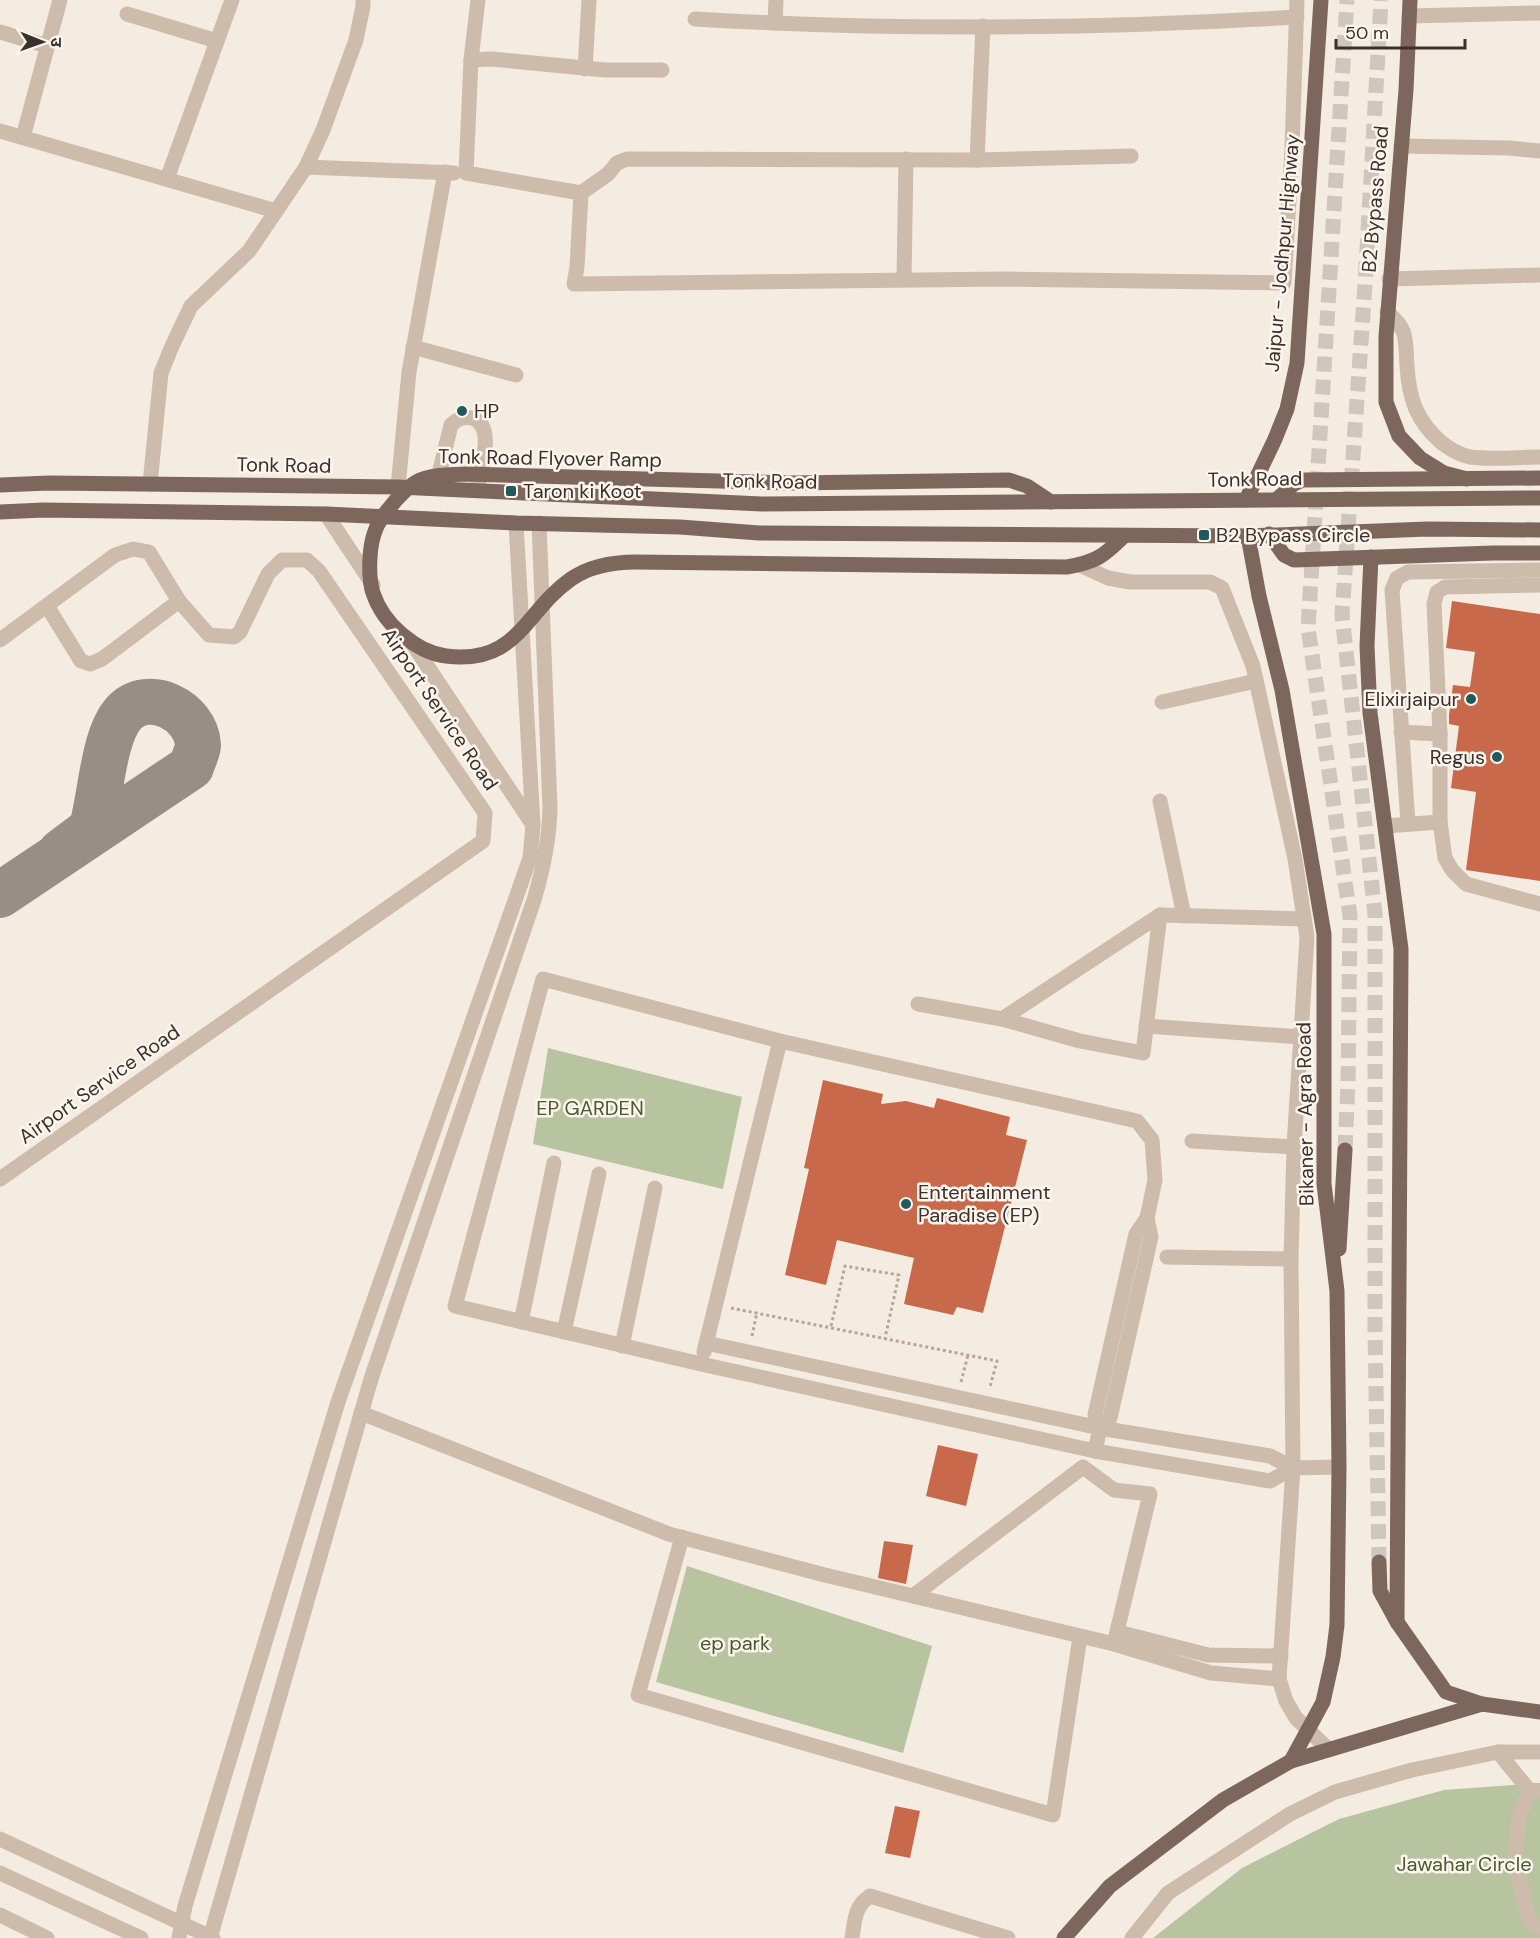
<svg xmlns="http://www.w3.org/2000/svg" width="1540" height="1938" font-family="'DM Sans','Noto Sans Devanagari',sans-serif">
<rect width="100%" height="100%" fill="#f4ebe1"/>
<g fill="#b8c4a0">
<polygon points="548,1048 742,1097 723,1189 533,1144"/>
<polygon points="687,1566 932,1646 903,1753 656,1682"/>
<polygon points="1540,1783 1540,1938 1153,1938 1242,1868 1339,1819 1444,1790"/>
</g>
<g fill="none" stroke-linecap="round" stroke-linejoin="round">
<path stroke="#988e86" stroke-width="46" d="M0,895l191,-128c2,-7 7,-16 7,-22 -2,-35 -50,-58 -74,-32 -21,23 -23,83 -32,114l-7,7 -24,18"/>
</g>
<g fill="#c8694b">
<polygon points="1452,601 1540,614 1540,881 1466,870 1476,792 1451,788 1459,726 1449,724 1449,715 1453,685 1470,687 1475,652 1446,648"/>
<polygon points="823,1080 883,1094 881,1104 906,1101 934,1108 937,1098 1010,1117 1006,1135 1027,1140 983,1313 957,1307 953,1315 904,1304 914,1258 837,1240 826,1285 785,1275 809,1169 804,1168"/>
<polygon points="938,1445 978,1454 966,1506 926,1496"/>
<polygon points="884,1541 913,1545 906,1584 878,1578"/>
<polygon points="895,1806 920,1811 910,1858 885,1853"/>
</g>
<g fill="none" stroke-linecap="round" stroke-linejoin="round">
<g stroke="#cfc6bd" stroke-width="15" stroke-dasharray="15 8" stroke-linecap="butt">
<polyline points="1345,1150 1348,1083 1350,916 1308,628 1347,0"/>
<polyline points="1379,1562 1375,1331 1375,914 1342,615 1365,285 1381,0"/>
</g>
<g stroke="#b9a596" stroke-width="3" stroke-dasharray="3 3" stroke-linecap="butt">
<polyline points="731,1308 997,1361 990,1387"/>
<polyline points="831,1326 845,1266 899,1275 885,1338"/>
<polyline points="752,1336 757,1312"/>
<polyline points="961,1382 968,1355"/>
</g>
<g stroke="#cdbbac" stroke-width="15">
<polyline points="478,0 471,60 491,59 605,70 662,70"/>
<polyline points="127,14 217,41"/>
<polyline points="1409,16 1540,13"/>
<path d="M695,19c200,12 401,10 602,-2"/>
<polyline points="775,23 776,0"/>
<polyline points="0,32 47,46"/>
<polyline points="471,60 466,173 581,193 577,267 574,284 1006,279 1284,283 1292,149 1297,0"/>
<polyline points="585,69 589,0"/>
<polyline points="0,131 276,211"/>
<polyline points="23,137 60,0"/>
<polyline points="1401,146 1509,148 1540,151"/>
<polyline points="977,160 983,26"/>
<polyline points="306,167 454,173"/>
<polyline points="167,179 232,0"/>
<polyline points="581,193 608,174 617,163 627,159 977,160 1131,156"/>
<polyline points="1389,279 1540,275"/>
<polyline points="904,280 906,159"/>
<path d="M1387,312c22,18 18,27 20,54 2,32 9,55 35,77 8,6 18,12 28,14 23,3 47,0 70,0"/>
<polyline points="413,347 516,375"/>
<polyline points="150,484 161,373 172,346 191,306 249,251 306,167 323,130 356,40 363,6 363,0"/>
<path d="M436,486l15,-61c6,-6 12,-9 21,-7 24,7 9,50 6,68"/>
<polyline points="398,487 409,372 445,172"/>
<polyline points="326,514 373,585"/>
<polyline points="1080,565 1108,578 1130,582 1210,582 1222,588 1253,666 1295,859 1307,937 1294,1147 1291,1259 1293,1468 1279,1679 1286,1701 1296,1718 1329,1750"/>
<polyline points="1540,585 1445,587 1437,592 1434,604 1440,734 1440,822 1445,858 1452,870 1466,884 1540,904"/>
<polyline points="47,606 81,661 90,664 102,659 179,601"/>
<polyline points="0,640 115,555 133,549 149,552 179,601 209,635 234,637 240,632 268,574 282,560 307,560 319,571 485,813 483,841 0,1179"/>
<polyline points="410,640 533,825"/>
<polyline points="1162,702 1256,681"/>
<polyline points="1401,732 1440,734"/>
<polyline points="1160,801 1184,916"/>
<polyline points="1408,823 1392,590 1397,578 1408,572 1540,570"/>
<polyline points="1385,826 1440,822"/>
<polyline points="918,1004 1002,1019 1160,915 1304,919"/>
<polyline points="1002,1019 1080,1041 1143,1053 1160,915"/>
<polyline points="1146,1026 1301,1037"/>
<polyline points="1192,1141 1294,1147"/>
<polyline points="1147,1218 1155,1180 1152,1140 1137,1121 780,1041 543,979 455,1306 701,1364 1095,1451 1270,1481 1293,1468 1339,1467"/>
<polyline points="1167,1257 1291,1259"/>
<polyline points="521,1322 554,1163"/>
<polyline points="564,1332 599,1174"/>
<polyline points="706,1343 1100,1428 1270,1456 1293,1468"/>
<polyline points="622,1346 655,1188"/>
<polyline points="704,1352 780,1041"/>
<polyline points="361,1413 669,1534 825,1575 1114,1644 1211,1673 1279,1679"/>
<polyline points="1095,1451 1100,1428 1095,1415 1136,1234 1147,1218 1151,1237 1110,1418 1100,1428"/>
<polyline points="682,1537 638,1695 1053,1815 1080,1637"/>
<polyline points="913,1596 1083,1467 1114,1490 1150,1494 1114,1644"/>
<polyline points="1118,1632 1208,1655 1281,1656"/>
<polyline points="1498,1752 1529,1790 1540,1791"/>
<polyline points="1529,1790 1519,1818 1514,1863 1530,1922 1540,1928"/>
<polyline points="0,1839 213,1938"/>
<polyline points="0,1873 141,1938"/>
<polyline points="0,1915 47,1938"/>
<polyline points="179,1938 185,1906 338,1402 530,858 533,825 516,523"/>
<path d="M210,1938l161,-559 163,-479c9,-30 15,-59 16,-91l-11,-286"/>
<path d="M852,1938c3,-18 2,-31 18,-42l138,42"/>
<polyline points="1132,1938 1168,1893 1290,1814 1335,1792 1412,1770 1498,1752 1540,1752"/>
</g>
<g stroke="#7d675c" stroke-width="15">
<polyline points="1410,0 1406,90 1386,336 1386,402 1399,436 1420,458 1444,473 1467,479"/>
<polyline points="0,485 49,483 398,487 762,504 1540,498"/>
<polyline points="1277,499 1294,484 1303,480 1540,478"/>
<polyline points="1246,500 1275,439 1287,409 1297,363 1321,0"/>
<path d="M1051,502l-24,-16 -18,-6 -219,3 -325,-9c-16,1 -34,0 -49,8 -8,5 -14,12 -20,18 -9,11 -18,20 -22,34 -5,15 -6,44 -1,59 10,30 42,59 73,63 72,9 78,-44 125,-77 19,-13 43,-17 65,-17l431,5c29,-5 37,-11 57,-31"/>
<polyline points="0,512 43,510 326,514 516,523 680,527 759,533 1248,536 1427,529 1540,530"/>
<polyline points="1269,534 1284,555 1294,560 1493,553 1540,553"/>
<polyline points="1248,536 1259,596 1282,690 1324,934 1324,1184 1337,1291 1339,1467 1337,1625 1333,1657 1323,1702 1291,1761"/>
<polyline points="1371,557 1367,646 1370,713 1401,949 1397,1622"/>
<polyline points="1339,1249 1345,1150"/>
<polyline points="1379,1562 1380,1591 1397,1622 1446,1692 1482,1704"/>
<polyline points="1064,1938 1110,1886 1223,1800 1291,1761 1482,1704 1540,1712"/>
</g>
</g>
<g fill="#1f5a5e" stroke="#fbf5ee" stroke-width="2">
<circle cx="462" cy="411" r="6"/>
<rect x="505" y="485" width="12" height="12" rx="3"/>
<rect x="1198" y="529" width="12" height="12" rx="3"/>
<circle cx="1471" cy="699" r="6"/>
<circle cx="1497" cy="757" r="6"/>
<circle cx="906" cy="1204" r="6"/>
</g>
<g text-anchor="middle" stroke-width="5" stroke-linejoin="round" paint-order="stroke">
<g font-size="20" fill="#3b302b" stroke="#fbf5ee">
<text transform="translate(1375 199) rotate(-85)" y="7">B2 Bypass Road</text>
<text transform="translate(1282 253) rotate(-85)" y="7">Jaipur - Jodhpur Highway</text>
<text transform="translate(550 458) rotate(1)" y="7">Tonk Road Flyover Ramp</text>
<text transform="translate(284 465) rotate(1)" y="7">Tonk Road</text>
<text transform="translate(1255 479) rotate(-1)" y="7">Tonk Road</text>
<text transform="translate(770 481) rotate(1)" y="7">Tonk Road</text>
<text transform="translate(440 709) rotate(56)" y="7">Airport Service Road</text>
<text transform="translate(99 1084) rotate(-35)" y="7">Airport Service Road</text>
<text transform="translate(1305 1114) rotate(-91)" y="7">Bikaner - Agra Road</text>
</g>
<g font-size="20" fill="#3b302b" stroke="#fbf5ee" text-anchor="start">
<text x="474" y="418">HP</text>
<text x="523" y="498">Taron ki Koot</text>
<text x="1216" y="542">B2 Bypass Circle</text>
<text x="1459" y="706" text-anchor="end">Elixirjaipur</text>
<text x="1485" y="764" text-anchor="end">Regus</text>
<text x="918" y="1199">Entertainment<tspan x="918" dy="23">Paradise (EP)</tspan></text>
</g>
<g font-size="20" fill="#4a5a2e" stroke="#fbf5ee">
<text x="590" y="1115">EP GARDEN</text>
<text x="735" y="1650">ep park</text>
<text x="1464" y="1871">Jawahar Circle</text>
</g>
</g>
<g transform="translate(42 42) rotate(91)" stroke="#fbf5ee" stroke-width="4.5" paint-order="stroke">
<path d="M0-4.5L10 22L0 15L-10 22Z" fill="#3b302b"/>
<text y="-9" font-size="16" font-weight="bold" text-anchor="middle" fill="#3b302b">उ</text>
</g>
<path d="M1336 39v9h129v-9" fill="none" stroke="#3b302b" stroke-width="3"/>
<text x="1345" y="39" font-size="18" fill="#3b302b" stroke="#fbf5ee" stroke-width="4.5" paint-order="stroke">50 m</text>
</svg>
